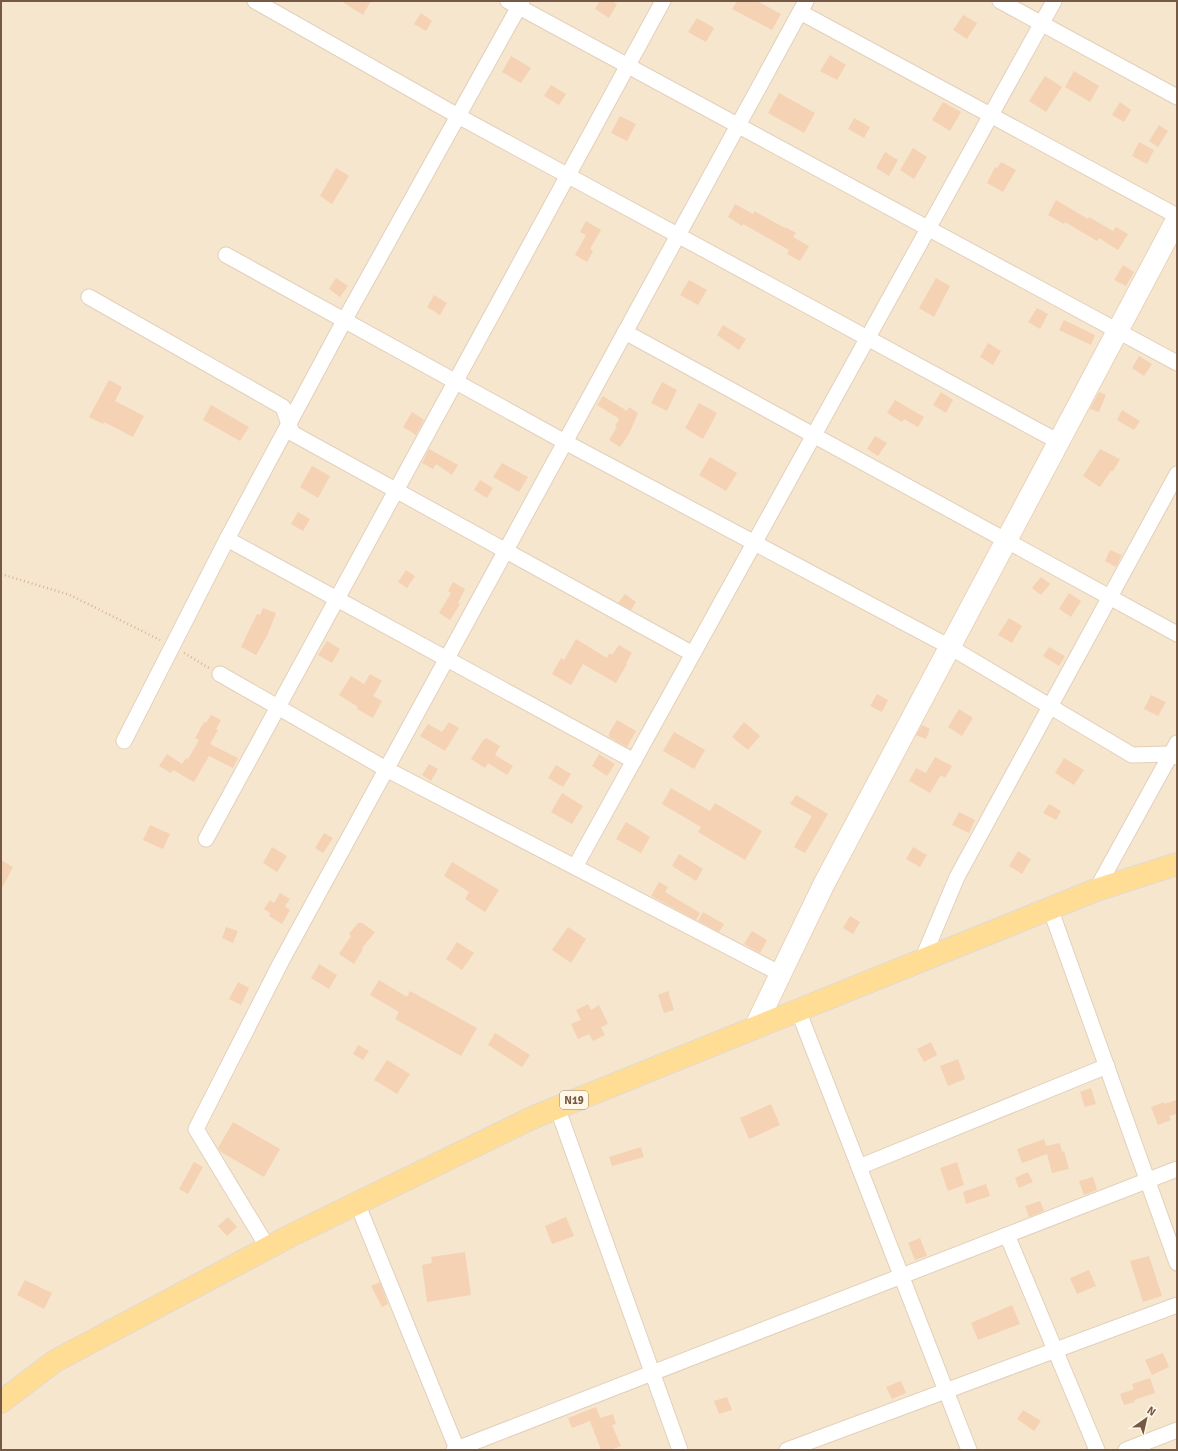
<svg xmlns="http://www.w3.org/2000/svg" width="1178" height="1451" font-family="Signika,sans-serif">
<rect width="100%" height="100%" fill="#fef4df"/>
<rect fill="#f6e6cd" x="1" y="1" width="1176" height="1449"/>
<g fill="#f5d2b4">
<polygon points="341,1 371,1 363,15"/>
<polygon points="600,1 611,1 617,4 609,18 595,9"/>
<polygon points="737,1 757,1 781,14 772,30 732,9"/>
<polygon points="421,13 432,21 426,31 414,24"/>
<polygon points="963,15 977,23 967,39 953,30"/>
<polygon points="697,18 714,28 706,42 688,32"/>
<polygon points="830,55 846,65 837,80 820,71"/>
<polygon points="511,56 531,68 521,83 502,72"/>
<polygon points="1074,71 1099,86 1090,102 1065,87"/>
<polygon points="1045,76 1062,87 1046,112 1029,101"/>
<polygon points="551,85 566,94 559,105 544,96"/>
<polygon points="779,93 815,113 804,133 768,113"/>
<polygon points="943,102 961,112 950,131 932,120"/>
<polygon points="1120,102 1131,110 1124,122 1112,115"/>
<polygon points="620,116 636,124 627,141 611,133"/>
<polygon points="854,118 870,127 864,138 848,129"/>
<polygon points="1159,125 1168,131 1158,147 1149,141"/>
<polygon points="1139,142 1154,150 1147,164 1132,156"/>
<polygon points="913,148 927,157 914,179 900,170"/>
<polygon points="885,152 898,160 889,176 876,168"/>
<polygon points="1001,162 1016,170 1003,192 987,183 995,167 997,168"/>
<polygon points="336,168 349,176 332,204 320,196"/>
<polygon points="1056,200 1088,219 1089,217 1113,231 1116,227 1128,234 1118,250 1099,238 1097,241 1065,222 1064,224 1048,215"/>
<polygon points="735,204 753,214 754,211 785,228 785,227 796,233 793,237 809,246 800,261 787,254 789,250 759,233 743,224 742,226 728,217"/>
<polygon points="586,221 601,230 590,249 593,251 587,262 575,255 586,235 580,232"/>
<polygon points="1123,265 1134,272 1126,286 1114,280"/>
<polygon points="336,278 348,286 340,297 329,289"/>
<polygon points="936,278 950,286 934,317 919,308"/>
<polygon points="689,280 707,290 698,305 680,295"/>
<polygon points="434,295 447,303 440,315 427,307"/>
<polygon points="1037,308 1048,314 1040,329 1028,322"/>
<polygon points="1064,320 1095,335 1091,345 1059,330"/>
<polygon points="723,325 746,339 739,350 717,335"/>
<polygon points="988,343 1001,351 993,365 980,357"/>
<polygon points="1139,356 1152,364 1144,376 1132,368"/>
<polygon points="109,380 122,387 115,401 144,416 133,437 104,422 103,424 89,417"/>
<polygon points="662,382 677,390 667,411 651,403"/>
<polygon points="941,392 953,400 946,413 933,405"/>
<polygon points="1099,392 1106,395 1099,412 1090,409"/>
<polygon points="603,396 627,411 629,407 638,413 629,434 620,447 609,440 617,427 615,426 619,420 618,418 597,405"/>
<polygon points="895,400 924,417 918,427 904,419 902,422 887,413"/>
<polygon points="699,403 717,413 703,439 685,428"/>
<polygon points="211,405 249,427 240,441 203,420"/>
<polygon points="1122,410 1140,421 1134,430 1117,420"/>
<polygon points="412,412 424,420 416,435 403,427"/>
<polygon points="875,436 887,443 878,456 867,449"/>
<polygon points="429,449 458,465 452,475 436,464 433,469 422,463"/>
<polygon points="1100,449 1120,459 1113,471 1111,471 1100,487 1083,476"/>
<polygon points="710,457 737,473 726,491 699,475"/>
<polygon points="502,463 528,477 519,492 493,477"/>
<polygon points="312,466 330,476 318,498 300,487"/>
<polygon points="480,480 493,488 487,498 474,490"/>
<polygon points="298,512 310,519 303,531 291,524"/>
<polygon points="1110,550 1122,555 1116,567 1105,561"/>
<polygon points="406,570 415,576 407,588 398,582"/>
<polygon points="1041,577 1050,584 1041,595 1032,588"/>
<polygon points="453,582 465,589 458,603 460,604 450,620 439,613 451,593 448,591"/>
<polygon points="1069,593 1081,601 1071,617 1059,609"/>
<polygon points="625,594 636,602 631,610 618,603"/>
<polygon points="263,608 276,613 267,636 256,655 241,647 257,614 260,615"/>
<polygon points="1009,618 1022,626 1012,643 998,635"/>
<polygon points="576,639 607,658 609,653 612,655 619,645 632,653 626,663 627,664 616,683 583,664 571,685 552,674 561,658 564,660"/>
<polygon points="327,641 340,649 332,663 318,655"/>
<polygon points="1049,647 1065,656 1059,666 1043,656"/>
<polygon points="370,674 382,681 373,696 382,701 373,718 357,709 358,707 339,695 351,676 364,684"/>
<polygon points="877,694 888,700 882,712 870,706"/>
<polygon points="1151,695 1166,702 1158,716 1144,709"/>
<polygon points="959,709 973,718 962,736 948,727"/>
<polygon points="211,715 221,720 216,729 218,730 210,744 238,758 233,768 209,756 194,782 173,770 171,773 159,766 167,754 182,764 186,758 188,759 199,740 195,738 204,722 206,723"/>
<polygon points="617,720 636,731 627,747 609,737 609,733"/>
<polygon points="449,722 459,728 445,751 420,736 428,724 442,732"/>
<polygon points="744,722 760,736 748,750 732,737"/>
<polygon points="922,725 930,729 926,739 916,735"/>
<polygon points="674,732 705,750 694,769 663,751"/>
<polygon points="486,738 500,746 495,755 513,766 507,775 488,763 485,768 471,759 483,740 484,740"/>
<polygon points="599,754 615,764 607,776 592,766"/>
<polygon points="935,757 952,766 945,778 941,775 930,793 909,781 916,768 926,773"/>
<polygon points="1064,758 1084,770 1074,785 1055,773"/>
<polygon points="429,764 438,769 431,781 422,775"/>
<polygon points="556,765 571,774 563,787 548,778"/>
<polygon points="671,788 710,811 715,803 762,831 745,860 698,832 701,827 662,804"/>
<polygon points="562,793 583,806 572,824 551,812"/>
<polygon points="796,795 828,814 805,853 794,847 812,816 790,804"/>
<polygon points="1049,804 1061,811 1056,820 1043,813"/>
<polygon points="959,812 975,820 969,833 952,825"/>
<polygon points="626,822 650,837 641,853 616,839"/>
<polygon points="150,825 170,834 163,849 143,840"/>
<polygon points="324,833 333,838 323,853 315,848"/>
<polygon points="272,847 287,856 277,872 263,863"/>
<polygon points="913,847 927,855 920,867 906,859"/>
<polygon points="1018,851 1031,859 1022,874 1009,866"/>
<polygon points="679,854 703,869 696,881 672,866"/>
<polygon points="1,860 13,867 1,890"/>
<polygon points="452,862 499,890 485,912 465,899 469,892 444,876"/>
<polygon points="659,882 668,887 665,892 700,913 696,920 651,896"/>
<polygon points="280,893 290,899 285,906 290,910 282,924 269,916 270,913 264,909 270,900 274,903"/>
<polygon points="703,912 724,924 719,932 698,921"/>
<polygon points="850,916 860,922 853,934 843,928"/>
<polygon points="358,923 362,923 375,932 362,948 363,949 354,964 339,954 351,936 349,934"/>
<polygon points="226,927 238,931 233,943 222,938"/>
<polygon points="568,927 586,939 571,963 552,950"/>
<polygon points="752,931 767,940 760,953 744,944"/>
<polygon points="457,942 474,953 462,970 446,959"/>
<polygon points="319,964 337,975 329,989 311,978"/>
<polygon points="379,980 407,997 410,991 477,1028 461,1056 395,1019 399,1012 370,995"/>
<polygon points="238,982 249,988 241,1005 229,999"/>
<polygon points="668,991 674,1010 664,1013 658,995"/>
<polygon points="588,1004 591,1010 599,1005 608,1024 601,1027 605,1035 593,1041 589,1034 578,1039 571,1024 581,1020 576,1010"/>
<polygon points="495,1033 530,1055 522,1067 488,1045"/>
<polygon points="931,1042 937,1055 924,1062 917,1049"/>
<polygon points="358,1045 369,1051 363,1060 353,1054"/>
<polygon points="958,1059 965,1079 948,1086 940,1066"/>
<polygon points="387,1060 410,1074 397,1094 374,1080"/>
<polygon points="1091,1088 1096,1104 1085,1107 1080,1092"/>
<polygon points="1177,1100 1177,1114 1169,1116 1171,1120 1158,1125 1151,1107 1164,1102 1164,1104"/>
<polygon points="771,1104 780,1125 749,1139 740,1118"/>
<polygon points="233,1122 280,1149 264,1177 221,1152 218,1148"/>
<polygon points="1044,1139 1046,1146 1060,1143 1062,1152 1064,1151 1069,1169 1052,1173 1047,1154 1022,1163 1017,1149"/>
<polygon points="641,1147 644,1157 612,1166 609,1157"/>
<polygon points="194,1162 203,1167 188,1194 179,1189"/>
<polygon points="957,1162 964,1185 948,1191 940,1168"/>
<polygon points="1028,1172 1033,1182 1019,1188 1015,1178"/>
<polygon points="1093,1177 1097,1190 1084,1195 1079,1181"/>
<polygon points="986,1184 990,1196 966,1204 963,1192"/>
<polygon points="1040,1201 1044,1211 1029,1217 1025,1206"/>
<polygon points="228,1217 237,1227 227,1236 218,1226"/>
<polygon points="566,1217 574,1236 552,1244 545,1226"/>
<polygon points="920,1238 927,1256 915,1260 908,1243"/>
<polygon points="465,1252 471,1295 427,1302 422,1265 432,1263 431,1257"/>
<polygon points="1149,1256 1162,1296 1143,1302 1130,1261"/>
<polygon points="1089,1270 1096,1286 1077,1294 1070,1278"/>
<polygon points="25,1280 52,1293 44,1309 17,1295"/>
<polygon points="380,1282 388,1304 382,1307 371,1286"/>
<polygon points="1012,1305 1020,1324 978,1340 971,1323"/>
<polygon points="1163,1353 1169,1367 1152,1375 1145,1360"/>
<polygon points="1150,1378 1155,1393 1134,1400 1135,1402 1124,1405 1120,1394 1134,1389 1132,1384"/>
<polygon points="901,1381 906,1393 892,1399 886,1387"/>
<polygon points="727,1397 732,1410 719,1414 714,1401"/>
<polygon points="596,1407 600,1418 613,1414 616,1424 612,1425 621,1446 611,1450 601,1450 590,1421 572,1428 568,1418"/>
<polygon points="1023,1410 1041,1421 1034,1431 1017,1419"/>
</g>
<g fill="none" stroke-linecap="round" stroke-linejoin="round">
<defs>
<g id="street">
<polyline points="255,1 458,116 1059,442"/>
<polyline points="508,1 1177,363"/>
<polyline points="1000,1 1177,97"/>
<polyline points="800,12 1177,216"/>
<polyline points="226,255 565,442 950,647 1132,755 1171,754 1177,757"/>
<polyline points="89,297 283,407 292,433 693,654"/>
<polyline points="625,332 1177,634"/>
<polyline points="227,539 634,761"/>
<polyline points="220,674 386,769 781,974"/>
<polyline points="124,741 227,539 344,321 522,1"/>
<polyline points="206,839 663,1"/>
<polyline points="575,867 1054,1"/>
<polyline points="1096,890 1177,743"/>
<polyline points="1050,908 1177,1263"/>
<polyline points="922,960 957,877 1177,474"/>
<polyline points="798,1010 969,1450"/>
<polyline points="557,1107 680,1450"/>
<polyline points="859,1167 1107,1066"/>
<polyline points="357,1203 457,1449"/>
<polyline points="1007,1235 1097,1450"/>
<polyline points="268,1248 196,1129 281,962 806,1"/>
<polyline points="454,1450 1177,1169"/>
<polyline points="787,1450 1177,1305"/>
<polyline points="1126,1450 1177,1430"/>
</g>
<polyline id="secondary" points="755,1027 824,884 1177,219"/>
<polyline id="primary" points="1,1402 55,1361 292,1235 534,1117 1096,890 1177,864"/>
</defs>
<use href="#street" stroke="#e2d0ba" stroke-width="17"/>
<use href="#secondary" stroke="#ead3ba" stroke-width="23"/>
<use href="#primary" stroke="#e1dad6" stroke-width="24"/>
<g stroke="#dab598" stroke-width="2.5" stroke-dasharray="1 3" stroke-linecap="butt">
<polyline points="1,574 70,595 160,640"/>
<polyline points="184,653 209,668"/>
</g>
<use href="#street" stroke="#fff" stroke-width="15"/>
<use href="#secondary" stroke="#fff" stroke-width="21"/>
<use href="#primary" stroke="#ffdd95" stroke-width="22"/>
</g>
<g text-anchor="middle" stroke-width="4" stroke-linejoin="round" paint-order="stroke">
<rect fill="#fff7e7" stroke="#9f8876" stroke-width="1" x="560" y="1091" width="28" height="18" rx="3"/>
<g font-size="11" font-weight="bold" fill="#765945">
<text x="574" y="1104">N19</text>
</g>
</g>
<rect width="1178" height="1451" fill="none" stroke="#765945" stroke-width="4"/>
<g transform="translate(1146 1419) rotate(34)" stroke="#fff7e7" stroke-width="3" paint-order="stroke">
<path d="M0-3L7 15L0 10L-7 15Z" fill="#765945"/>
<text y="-6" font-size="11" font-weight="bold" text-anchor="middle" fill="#765945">N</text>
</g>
</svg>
